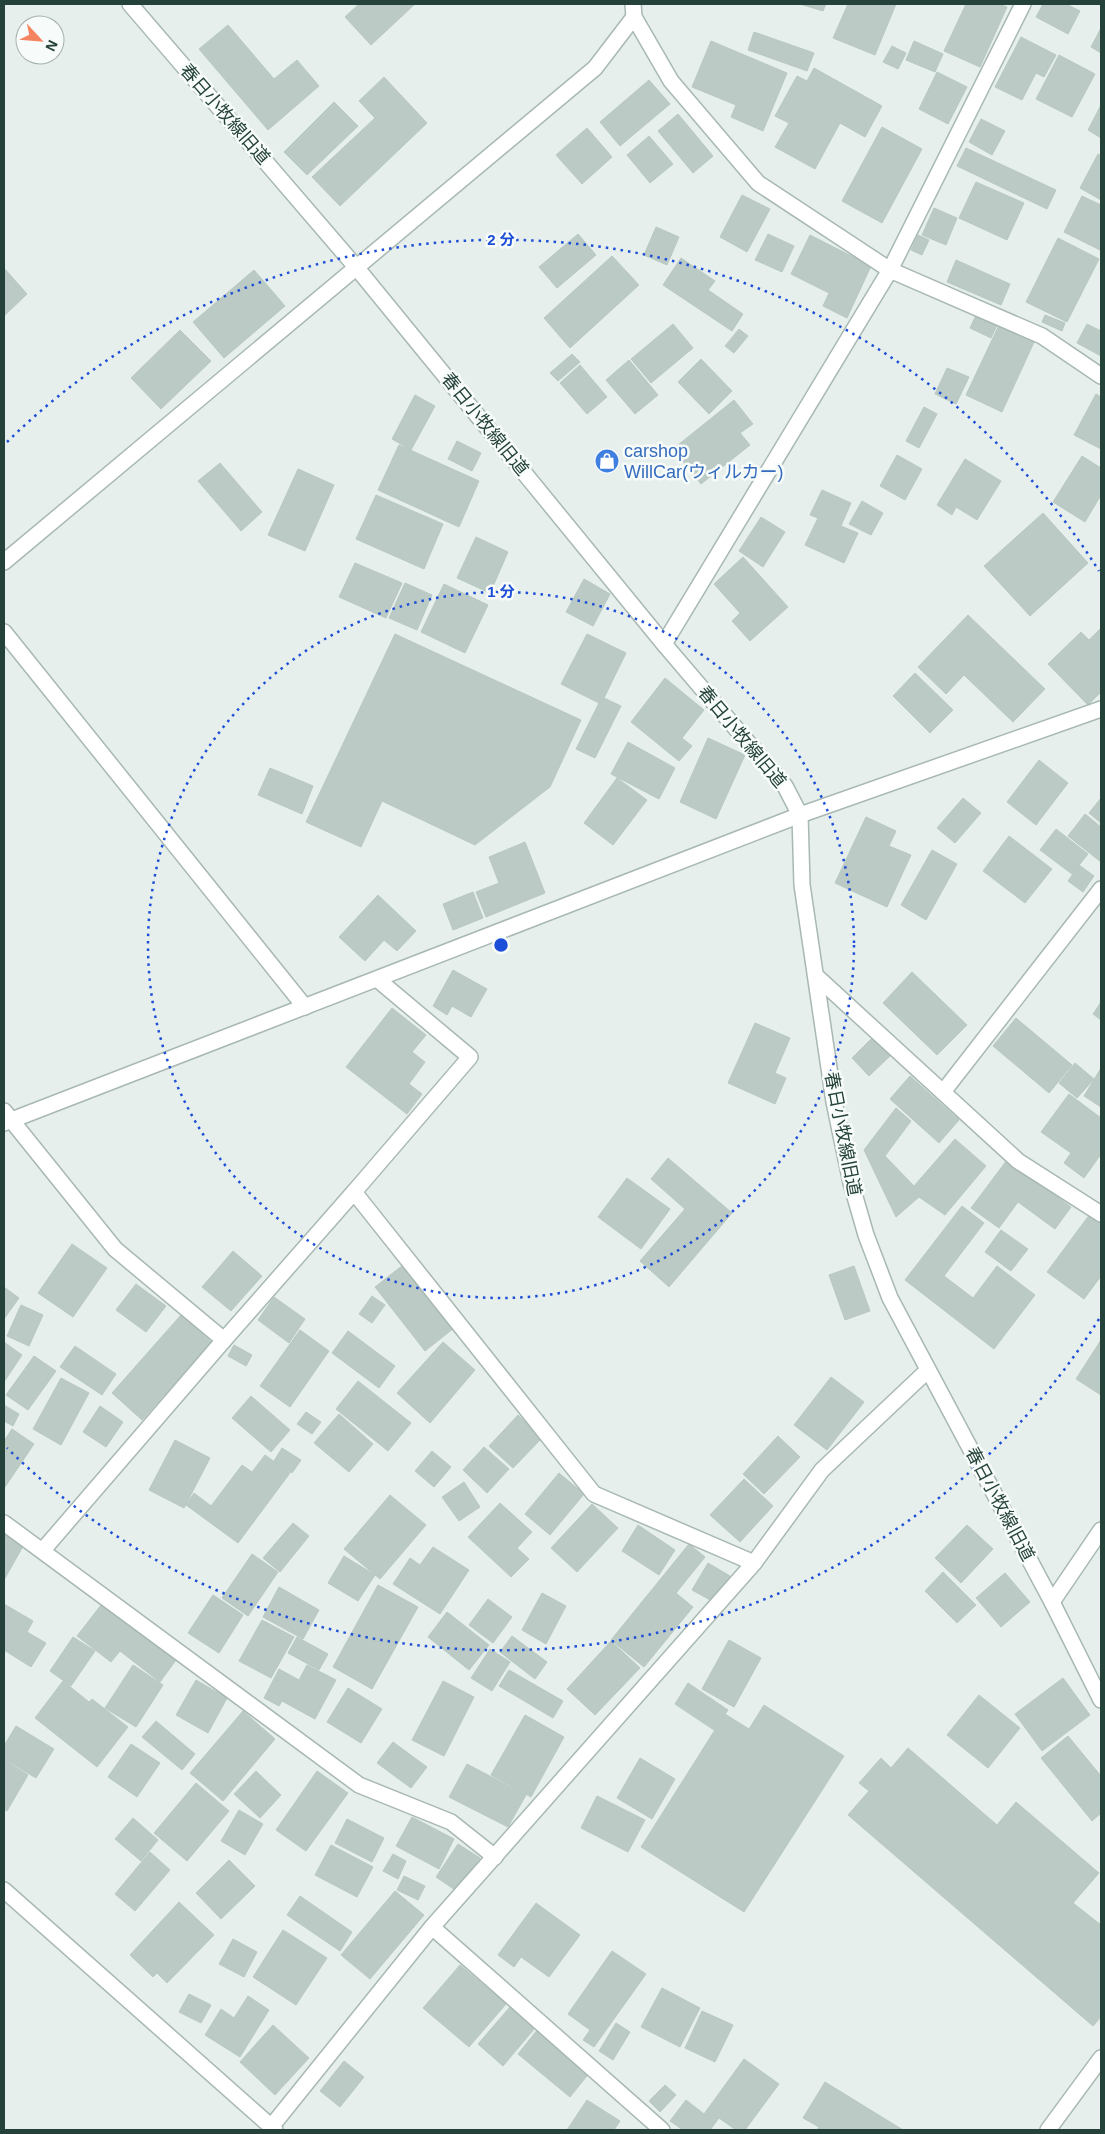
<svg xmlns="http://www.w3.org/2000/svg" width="1105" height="2134" font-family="Helvetica,'Noto Sans JP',sans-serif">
<rect width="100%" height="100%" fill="#e6efeb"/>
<g fill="#bbcac4" stroke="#b8c9c2">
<polygon points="359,4 415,4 371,45 345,17"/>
<polygon points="800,4 826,4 823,11"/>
<polygon points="848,4 896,4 875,55 833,38"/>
<polygon points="966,4 999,4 1007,7 980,67 944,51"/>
<polygon points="1043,4 1066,4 1080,11 1068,34 1036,17"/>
<polygon points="228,25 274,79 297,60 319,86 268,130 199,49"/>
<polygon points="1101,28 1101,53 1091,47"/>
<polygon points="754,32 814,53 807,71 748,50"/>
<polygon points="1021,37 1056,55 1044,77 1036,73 1022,100 995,87"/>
<polygon points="711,41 787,73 763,131 731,117 736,105 692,87"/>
<polygon points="914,41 943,54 935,72 906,60"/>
<polygon points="892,46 906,53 898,69 883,62"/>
<polygon points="1059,55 1095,74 1072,117 1036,99"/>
<polygon points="814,68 882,106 865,137 840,123 815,169 775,147 789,123 775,116 797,76 807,81"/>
<polygon points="937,72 967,87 948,124 919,109"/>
<polygon points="384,77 427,123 340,206 312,177 375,118 359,101"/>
<polygon points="649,80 670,104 620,146 600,122"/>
<polygon points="334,102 358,126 307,175 284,152"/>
<polygon points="1101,105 1101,138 1088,130"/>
<polygon points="678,114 713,156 693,173 658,131"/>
<polygon points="981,119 1005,131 992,155 969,142"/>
<polygon points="882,127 922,149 882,223 842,201"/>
<polygon points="587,128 612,157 582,184 556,155"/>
<polygon points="649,136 673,164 650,183 627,155"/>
<polygon points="966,148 1056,190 1047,209 957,166"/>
<polygon points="1098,154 1101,156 1101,200 1080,188"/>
<polygon points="976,182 1024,203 1007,240 959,218"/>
<polygon points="742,195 770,209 747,252 720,237"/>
<polygon points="1082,196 1101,205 1100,250 1064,232"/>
<polygon points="934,208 957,218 946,245 922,235"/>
<polygon points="656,227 679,237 667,265 644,255"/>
<polygon points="578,234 596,255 557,288 539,267"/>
<polygon points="768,234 794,246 782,272 755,260"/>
<polygon points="810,235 871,266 847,318 823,306 829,293 791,274"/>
<polygon points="918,235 929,240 922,255 911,250"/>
<polygon points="1058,238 1099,259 1067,322 1026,302"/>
<polygon points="612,256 639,285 570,348 544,318"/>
<polygon points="681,258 715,281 708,290 743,314 732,331 663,285"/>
<polygon points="956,260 1010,284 1001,305 947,282"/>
<polygon points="4,268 27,294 4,316"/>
<polygon points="254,270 285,306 224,358 193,322"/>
<polygon points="977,313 998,323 991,338 970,328"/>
<polygon points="1045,315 1065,323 1062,331 1042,322"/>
<polygon points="1000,323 1035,340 1002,412 966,395"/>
<polygon points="673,324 693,348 651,383 631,359"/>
<polygon points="1087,324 1101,331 1101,356 1077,343"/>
<polygon points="739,329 748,336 734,353 725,346"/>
<polygon points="180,330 211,361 161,409 131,378"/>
<polygon points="572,354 580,362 558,381 550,373"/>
<polygon points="701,359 732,391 709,414 678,382"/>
<polygon points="629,360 658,395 635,414 606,380"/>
<polygon points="580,365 607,397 587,414 560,383"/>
<polygon points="947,368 969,377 956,404 935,394"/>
<polygon points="1096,394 1101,397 1101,449 1074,435"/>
<polygon points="415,395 435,406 411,450 392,439"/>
<polygon points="734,400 753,424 740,433 750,445 701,484 673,449"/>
<polygon points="924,407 937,414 919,448 906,441"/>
<polygon points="457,441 481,453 472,471 448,459"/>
<polygon points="399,445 479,481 459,527 378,490"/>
<polygon points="897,455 922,469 905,500 880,486"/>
<polygon points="1082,456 1101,468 1101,495 1085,522 1053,502"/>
<polygon points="965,459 1001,481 977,520 956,507 952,515 937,505"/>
<polygon points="220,463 262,512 241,531 198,481"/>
<polygon points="298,469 334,485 305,551 268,535"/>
<polygon points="822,490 851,503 841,526 858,533 844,563 805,545 818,518 810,515"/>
<polygon points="376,495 443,524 424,569 356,539"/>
<polygon points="862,501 883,513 871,535 849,524"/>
<polygon points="1043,513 1088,563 1030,616 984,566"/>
<polygon points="761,517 785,532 763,567 739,551"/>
<polygon points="476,537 508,552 490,593 457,578"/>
<polygon points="743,557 788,607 750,641 732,621 740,613 714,584"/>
<polygon points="355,563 402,583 386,618 339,597"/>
<polygon points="584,579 610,594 593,626 566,612"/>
<polygon points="405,583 432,595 417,630 389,618"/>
<polygon points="444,584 488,605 465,653 421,632"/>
<polygon points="968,615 1045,689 1013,722 964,675 946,694 918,667"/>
<polygon points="1101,628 1101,692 1088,705 1048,664 1081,632 1089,640"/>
<polygon points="395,634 581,720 550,787 475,845 382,801 361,847 306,822"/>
<polygon points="587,634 626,653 604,698 621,706 595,758 576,749 599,703 561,684"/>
<polygon points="915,673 953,710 930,733 893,696"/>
<polygon points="665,678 704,710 682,738 692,746 679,761 631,722"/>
<polygon points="708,738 745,755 716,819 680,802"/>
<polygon points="628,742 675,768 659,799 611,774"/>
<polygon points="1039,760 1068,783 1036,825 1007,802"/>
<polygon points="270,768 313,786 302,814 258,795"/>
<polygon points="617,778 647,800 613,845 584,823"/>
<polygon points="963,798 981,813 955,843 937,828"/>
<polygon points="1101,798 1101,823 1089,813"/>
<polygon points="1085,814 1101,827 1101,862 1068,836"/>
<polygon points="866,817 896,831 889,846 911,855 887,907 835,883"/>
<polygon points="1056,829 1088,854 1072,874 1040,850"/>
<polygon points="1009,836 1052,869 1025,903 983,871"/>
<polygon points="525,842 545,893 486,917 476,892 499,883 489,857"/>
<polygon points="932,850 957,864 926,920 901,905"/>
<polygon points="1079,865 1094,876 1083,892 1068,881"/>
<polygon points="473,892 483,918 453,930 443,904"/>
<polygon points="378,895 416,931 397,951 384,940 365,961 339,937"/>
<polygon points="453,970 487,989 471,1017 452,1006 447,1015 433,1006"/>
<polygon points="912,972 967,1025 937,1055 883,1003"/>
<polygon points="1101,1002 1101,1020 1093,1014"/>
<polygon points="392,1008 426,1035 412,1052 425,1062 409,1084 422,1094 407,1114 346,1067"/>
<polygon points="1016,1018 1072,1065 1049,1093 993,1046"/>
<polygon points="755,1023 790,1038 775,1073 786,1078 775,1104 728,1083"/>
<polygon points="872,1038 890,1056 869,1076 852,1058"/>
<polygon points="1075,1063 1094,1079 1077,1098 1059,1083"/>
<polygon points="1101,1068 1101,1107 1084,1096"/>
<polygon points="910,1076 959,1120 939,1143 890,1099"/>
<polygon points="1069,1094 1101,1118 1101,1154 1084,1178 1064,1163 1071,1153 1041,1132"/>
<polygon points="896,1108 911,1121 885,1156 914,1186 955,1139 986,1166 945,1215 919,1197 896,1217 864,1150"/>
<polygon points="668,1158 732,1213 669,1287 640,1261 685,1209 651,1179"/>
<polygon points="1007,1160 1071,1207 1055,1229 1018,1202 999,1228 971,1208"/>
<polygon points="627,1178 670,1209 641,1249 598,1217"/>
<polygon points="962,1206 984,1223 944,1276 973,1298 997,1266 1035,1295 994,1349 905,1280"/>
<polygon points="1090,1214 1101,1222 1101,1276 1084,1299 1047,1272"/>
<polygon points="1001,1230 1028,1249 1011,1271 985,1252"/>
<polygon points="72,1244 107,1268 73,1317 38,1293"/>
<polygon points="233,1251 262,1276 231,1311 202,1287"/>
<polygon points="403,1265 454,1328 425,1351 375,1287"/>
<polygon points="854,1266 870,1311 845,1320 829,1275"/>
<polygon points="136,1284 166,1306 146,1332 116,1310"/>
<polygon points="4,1287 19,1298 4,1319"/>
<polygon points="372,1296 385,1305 372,1323 359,1314"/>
<polygon points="274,1297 305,1319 289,1343 258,1320"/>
<polygon points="21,1305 43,1315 29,1346 7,1336"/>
<polygon points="181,1315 211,1342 142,1420 112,1393"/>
<polygon points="300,1330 329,1351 290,1407 260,1386"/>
<polygon points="348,1331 395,1366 379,1388 332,1353"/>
<polygon points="1101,1340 1101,1395 1076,1379"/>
<polygon points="4,1342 22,1355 4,1382"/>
<polygon points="443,1342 475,1370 430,1423 397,1393"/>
<polygon points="234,1345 252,1355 246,1366 228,1356"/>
<polygon points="75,1346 116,1374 102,1395 60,1367"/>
<polygon points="34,1356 56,1371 28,1410 6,1395"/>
<polygon points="831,1377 864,1402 827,1450 794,1425"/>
<polygon points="61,1378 89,1393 61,1445 33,1429"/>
<polygon points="358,1381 411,1423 388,1451 336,1409"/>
<polygon points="251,1396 290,1430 271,1452 232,1418"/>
<polygon points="4,1405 19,1414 13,1426 4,1421"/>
<polygon points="100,1406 123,1422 106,1447 83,1432"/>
<polygon points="306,1412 321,1422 312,1434 297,1424"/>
<polygon points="339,1414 373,1444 349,1472 314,1443"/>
<polygon points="518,1415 542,1438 513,1468 489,1446"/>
<polygon points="12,1429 34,1444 5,1487 4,1441"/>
<polygon points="778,1436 800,1457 764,1494 743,1474"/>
<polygon points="175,1440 210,1458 184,1508 149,1490"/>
<polygon points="484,1447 509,1469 487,1493 463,1470"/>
<polygon points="282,1448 301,1460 292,1473 274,1461"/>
<polygon points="432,1451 451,1467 434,1487 415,1471"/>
<polygon points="265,1455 290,1473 238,1543 186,1505 194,1493 211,1506 242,1465 252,1472"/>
<polygon points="559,1473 584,1494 550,1535 525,1514"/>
<polygon points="744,1479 773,1506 740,1542 710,1515"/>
<polygon points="464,1482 480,1507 459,1521 442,1497"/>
<polygon points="390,1495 426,1525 380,1579 344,1549"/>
<polygon points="500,1503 532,1532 517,1548 529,1559 511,1577 468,1537"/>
<polygon points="592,1504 618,1528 577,1572 551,1548"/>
<polygon points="293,1523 309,1536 280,1572 263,1558"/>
<polygon points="638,1525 675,1550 659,1575 622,1551"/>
<polygon points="967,1525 993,1549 961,1583 935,1558"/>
<polygon points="4,1529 26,1541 4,1580"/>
<polygon points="689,1544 705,1557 676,1593 693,1607 644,1667 611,1640"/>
<polygon points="433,1547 469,1570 440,1614 393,1584 410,1558 420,1565"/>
<polygon points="252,1554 278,1572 248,1616 222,1598"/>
<polygon points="344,1556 375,1575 358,1601 328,1583"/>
<polygon points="708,1563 730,1576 714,1602 692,1590"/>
<polygon points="943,1572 976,1605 957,1623 925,1591"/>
<polygon points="1005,1573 1030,1602 1001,1627 976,1598"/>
<polygon points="378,1585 418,1607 372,1689 333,1667"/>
<polygon points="279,1587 319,1610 303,1639 263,1617"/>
<polygon points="542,1593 566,1606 546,1644 522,1630"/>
<polygon points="213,1595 243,1615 219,1653 188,1633"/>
<polygon points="488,1599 512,1617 493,1643 469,1625"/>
<polygon points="105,1600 129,1623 176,1660 160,1682 120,1651 111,1662 77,1636"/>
<polygon points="4,1604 33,1621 27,1632 46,1643 31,1667 4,1650"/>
<polygon points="447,1612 489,1645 469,1670 428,1637"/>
<polygon points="262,1620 294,1637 271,1678 239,1661"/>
<polygon points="512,1636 547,1662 535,1679 500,1652"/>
<polygon points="73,1637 95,1651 71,1686 50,1671"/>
<polygon points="297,1637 328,1654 319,1670 288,1653"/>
<polygon points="729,1640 761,1658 734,1707 702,1689"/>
<polygon points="611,1641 640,1668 595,1715 567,1689"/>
<polygon points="490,1649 510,1662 492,1691 471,1678"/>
<polygon points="133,1665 163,1685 136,1727 105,1708"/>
<polygon points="307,1665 336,1680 315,1719 282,1701 279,1706 264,1698 279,1669 299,1680"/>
<polygon points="509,1670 563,1701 553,1718 499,1686"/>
<polygon points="1063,1678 1090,1715 1042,1751 1015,1714"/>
<polygon points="196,1680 227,1698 208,1733 176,1715"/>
<polygon points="63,1681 89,1702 92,1699 128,1727 97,1767 35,1718"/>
<polygon points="443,1681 474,1697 444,1756 412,1740"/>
<polygon points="688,1683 728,1710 714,1730 675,1704"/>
<polygon points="348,1688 382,1709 361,1743 327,1722"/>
<polygon points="979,1695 1020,1728 988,1768 947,1735"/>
<polygon points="764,1705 844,1756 744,1912 641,1847 725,1714 749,1729"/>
<polygon points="243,1711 275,1739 223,1801 190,1773"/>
<polygon points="525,1715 564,1737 531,1797 491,1775"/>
<polygon points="156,1721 195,1754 182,1770 142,1737"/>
<polygon points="16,1726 54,1749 36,1778 4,1759 4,1746"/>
<polygon points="1068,1736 1101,1776 1101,1813 1092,1821 1041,1758"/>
<polygon points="393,1742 427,1767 411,1788 377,1763"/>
<polygon points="131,1744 160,1763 137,1797 108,1777"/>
<polygon points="908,1748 997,1825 1016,1802 1099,1873 1073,1903 1101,1925 1101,2017 1093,2026 848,1815 869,1791 859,1783 881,1758 891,1768"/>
<polygon points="640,1758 675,1779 652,1819 617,1798"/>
<polygon points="4,1760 28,1775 7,1811 4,1809"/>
<polygon points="467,1764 526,1795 508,1827 449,1797"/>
<polygon points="256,1771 281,1795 260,1818 234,1794"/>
<polygon points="317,1771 348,1793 306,1851 276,1830"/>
<polygon points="196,1783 229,1811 187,1861 154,1833"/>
<polygon points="597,1796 645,1820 628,1852 581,1828"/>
<polygon points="239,1810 263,1824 245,1855 221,1841"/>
<polygon points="412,1817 454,1839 439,1869 396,1846"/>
<polygon points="133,1818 158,1840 141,1861 115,1839"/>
<polygon points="347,1819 384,1838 372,1862 335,1843"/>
<polygon points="458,1844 480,1858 458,1892 436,1877"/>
<polygon points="331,1845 373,1867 357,1897 315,1875"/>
<polygon points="150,1852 170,1870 135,1911 115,1894"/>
<polygon points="393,1854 406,1861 398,1879 383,1871"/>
<polygon points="229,1860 255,1886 221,1919 196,1893"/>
<polygon points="404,1876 425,1886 418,1900 397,1890"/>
<polygon points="395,1891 424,1915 370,1979 341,1955"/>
<polygon points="300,1896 352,1932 340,1951 287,1915"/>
<polygon points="179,1902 214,1935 167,1983 157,1973 153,1977 130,1955"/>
<polygon points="536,1903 580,1935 549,1977 521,1957 514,1967 498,1955"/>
<polygon points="283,1930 327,1958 296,2005 253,1977"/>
<polygon points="233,1939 257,1952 244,1977 219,1964"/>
<polygon points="612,1951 646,1974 594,2047 583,2040 590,2030 568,2014"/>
<polygon points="460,1965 506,2004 469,2047 423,2008"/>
<polygon points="662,1988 700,2008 680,2047 641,2027"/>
<polygon points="189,1994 211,2005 201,2023 179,2012"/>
<polygon points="248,1996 269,2010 240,2057 205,2035 221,2009 234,2018"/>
<polygon points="510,2007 535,2028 503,2066 478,2044"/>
<polygon points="702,2011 733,2025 715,2062 685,2048"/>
<polygon points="616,2023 630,2032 613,2060 599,2051"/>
<polygon points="273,2025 309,2058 275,2095 240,2062"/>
<polygon points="538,2029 590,2072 570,2097 518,2054"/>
<polygon points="744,2059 779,2084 745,2130 736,2130 719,2118 710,2130 683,2130 670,2121 686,2100 704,2114"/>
<polygon points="344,2061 364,2077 340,2107 320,2091"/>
<polygon points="825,2082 903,2130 817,2130 819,2127 803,2118"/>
<polygon points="665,2085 676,2095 660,2112 649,2101"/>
<polygon points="587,2100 620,2121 614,2130 567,2130"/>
</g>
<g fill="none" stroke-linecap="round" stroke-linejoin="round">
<defs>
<g id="minor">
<polyline points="633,4 634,17 671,81 758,183 890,270 1042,336 1101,376"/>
<polyline points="4,562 595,68 634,17"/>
<polyline points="4,632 305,1007"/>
<polyline points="664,644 890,270 1023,4"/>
<polyline points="816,976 1018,1161 1101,1214"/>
<polyline points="943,1092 1101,889"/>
<polyline points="4,1111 115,1249 224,1340 354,1192 594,1494 754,1563"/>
<polyline points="354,1192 470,1057 377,979"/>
<polyline points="4,1523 359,1785 451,1822 495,1857"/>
<polyline points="43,1550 224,1340"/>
<polyline points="1052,1602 1101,1530"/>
<polyline points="4,1890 275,2130"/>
<polyline points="432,1927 662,2130"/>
<polyline points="271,2127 432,1927 754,1563 822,1470 928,1370"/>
<polyline points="1048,2130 1101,2058"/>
</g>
<g id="tertiary">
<polyline points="130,4 356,267 664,644 785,786 800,815 802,885 834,1102 851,1183 866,1235 890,1298 1052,1602 1101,1700"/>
<polyline points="4,1123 800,815 1101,709"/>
</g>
</defs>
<use href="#minor" stroke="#a8b8b2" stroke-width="18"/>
<use href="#tertiary" stroke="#a8b8b2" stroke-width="18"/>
<use href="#minor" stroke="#fff" stroke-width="15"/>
<use href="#tertiary" stroke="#fff" stroke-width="15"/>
</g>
<g fill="none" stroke="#1d4ed8" stroke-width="2.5" stroke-dasharray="2.5 5">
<circle cx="501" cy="945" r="353"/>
<path d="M1099 1319A705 705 0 0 1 7 1448M7 442A705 705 0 0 1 1099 571"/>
</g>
<defs>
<symbol id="shop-disc" viewBox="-11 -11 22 22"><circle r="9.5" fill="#3f7fe0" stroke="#f7fbf9"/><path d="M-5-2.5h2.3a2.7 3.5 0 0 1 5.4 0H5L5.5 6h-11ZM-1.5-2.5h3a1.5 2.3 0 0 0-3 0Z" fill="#fff"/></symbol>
</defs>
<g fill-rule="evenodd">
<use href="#shop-disc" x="593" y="447" width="28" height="28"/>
</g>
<g text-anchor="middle" stroke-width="5" stroke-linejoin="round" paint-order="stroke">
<g font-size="18" fill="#24423a" stroke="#f7fbf9">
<text transform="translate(225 114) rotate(49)" y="6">春日小牧線旧道</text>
<text transform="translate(485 424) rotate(51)" y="6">春日小牧線旧道</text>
<text transform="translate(742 737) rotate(50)" y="6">春日小牧線旧道</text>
<text transform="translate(843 1134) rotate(79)" y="6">春日小牧線旧道</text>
<text transform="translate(1000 1504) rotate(62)" y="6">春日小牧線旧道</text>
</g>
<g font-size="18" fill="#366cbe" stroke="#f7fbf9" text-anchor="start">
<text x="624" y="457">carshop<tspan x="624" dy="21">WillCar(ウィルカー)</tspan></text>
</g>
</g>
<circle cx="501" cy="945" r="8" fill="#1d4ed8" stroke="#f7fbf9" stroke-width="2.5"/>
<g font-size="15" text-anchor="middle" font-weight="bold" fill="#1d4ed8" stroke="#f7fbf9" stroke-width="5" stroke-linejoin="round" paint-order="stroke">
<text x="501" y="245">2 分</text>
<text x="501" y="597">1 分</text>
</g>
<rect width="1105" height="2134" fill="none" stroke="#24423a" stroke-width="10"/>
<g transform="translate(40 40) rotate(116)"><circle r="24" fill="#f7fbf9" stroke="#a3b1ad"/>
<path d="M0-4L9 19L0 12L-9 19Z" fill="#f4845f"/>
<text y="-8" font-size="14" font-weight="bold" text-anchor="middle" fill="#24423a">N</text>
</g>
</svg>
